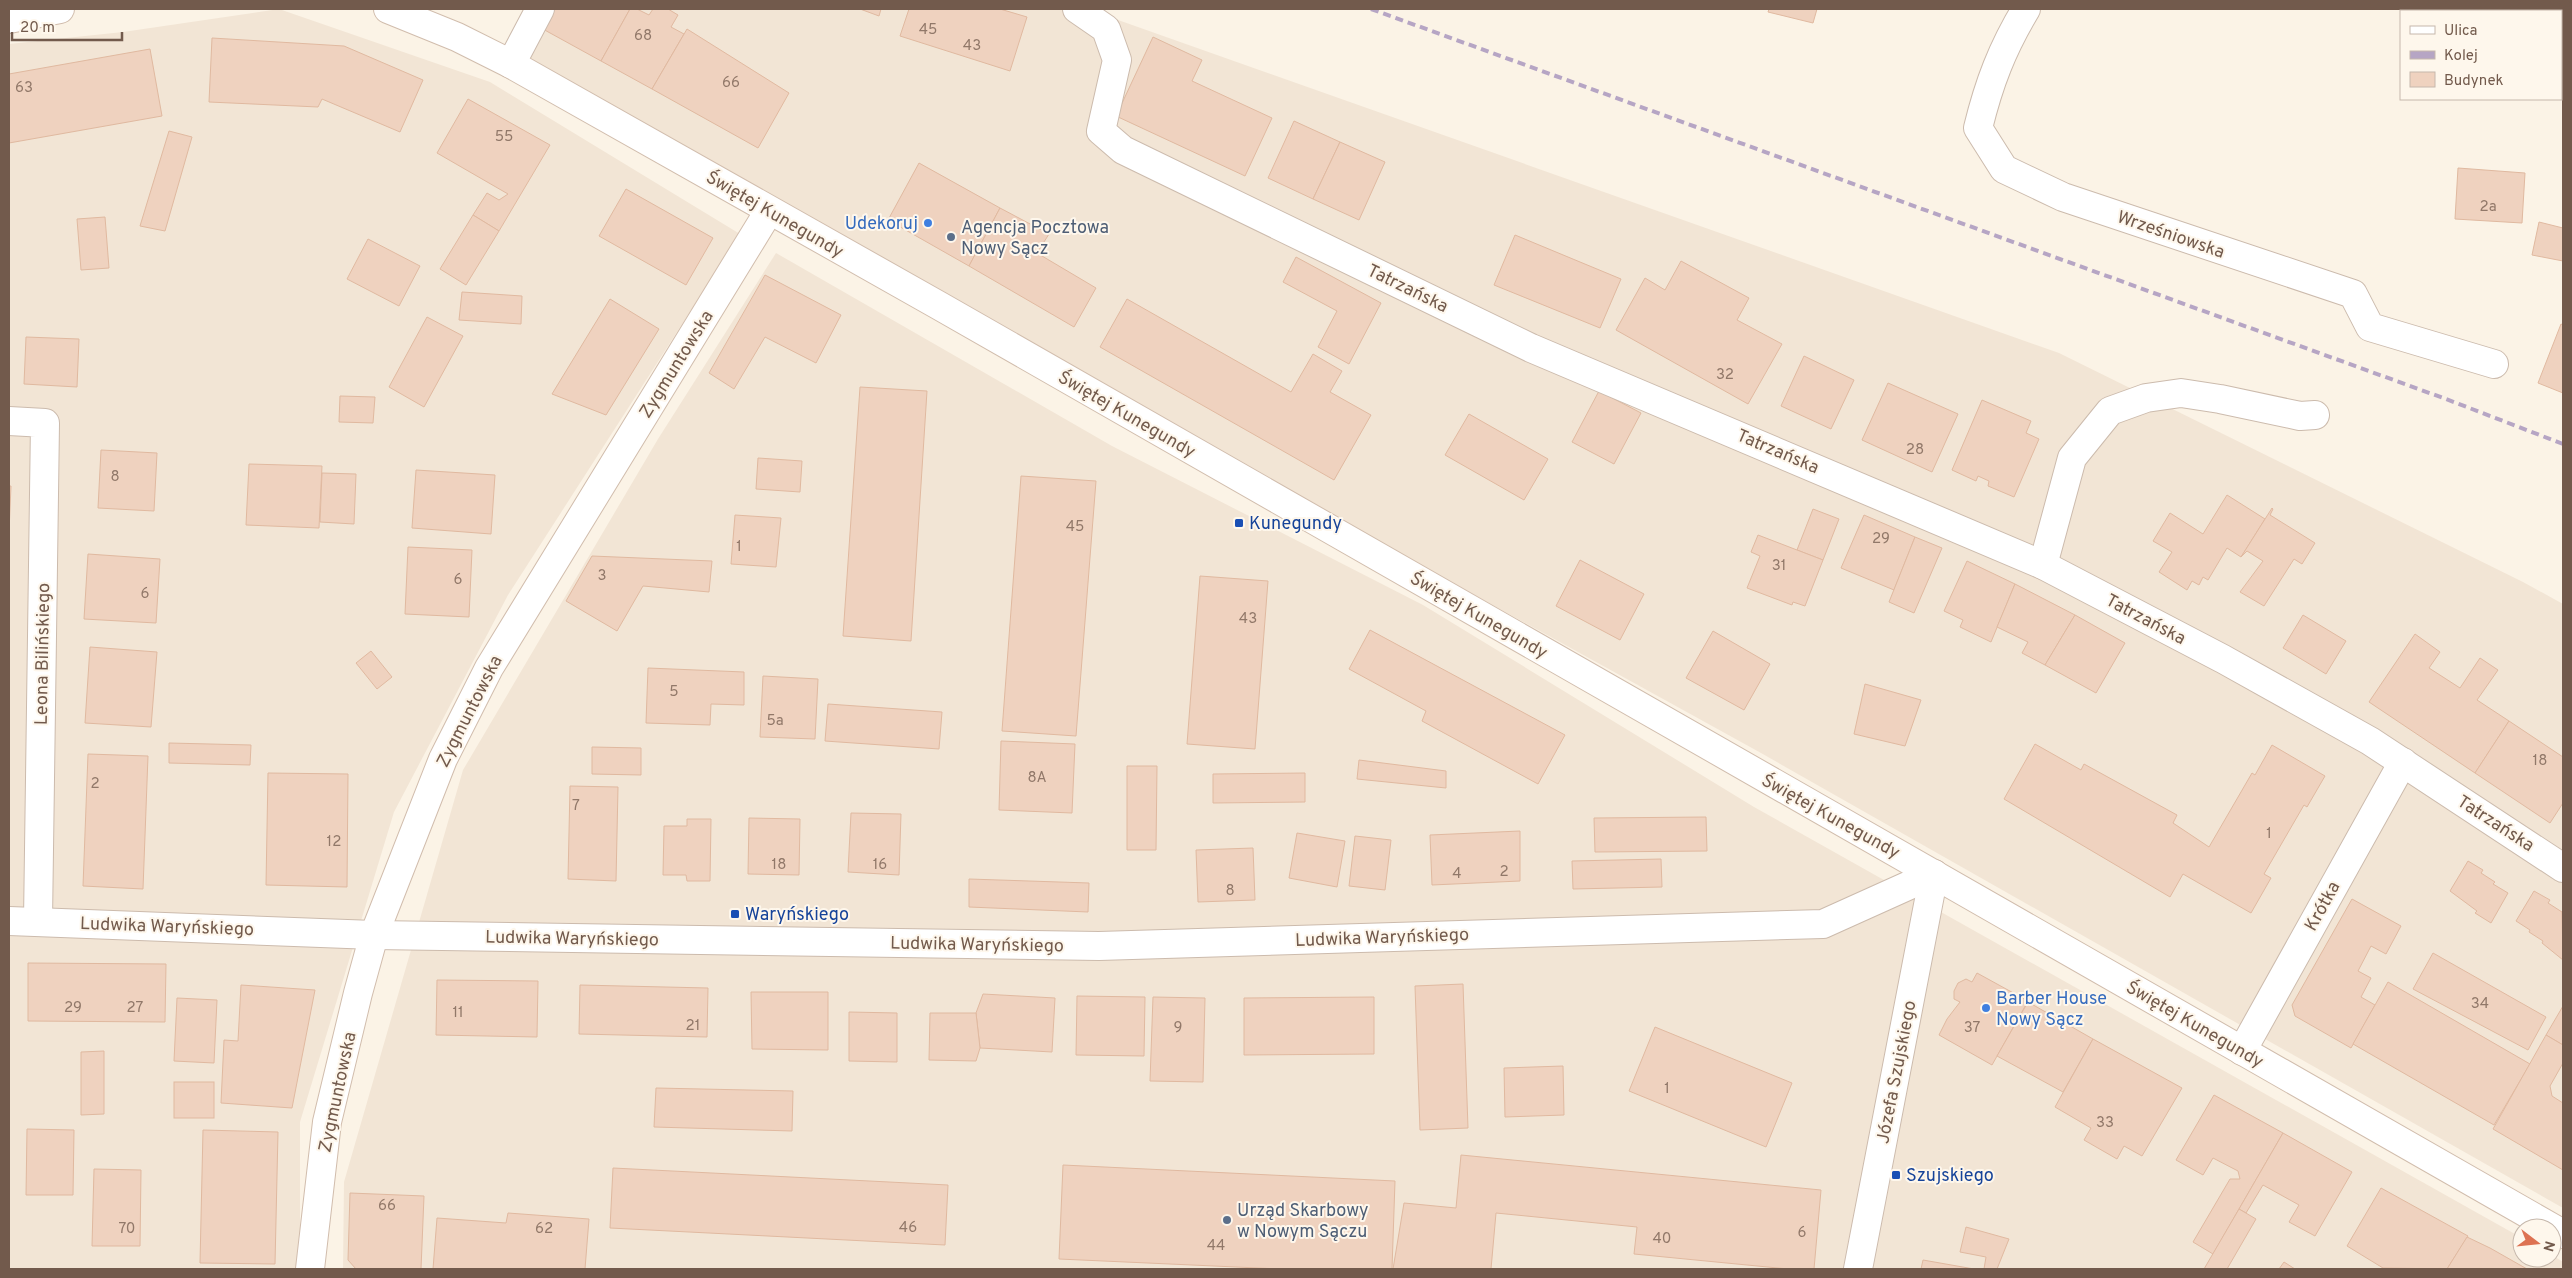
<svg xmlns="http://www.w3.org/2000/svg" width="2572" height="1278" font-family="Overpass,sans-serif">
<rect width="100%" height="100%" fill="#fbf3e6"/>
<g fill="#f2e5d5">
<polygon points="279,9 490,82 740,234 508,595 394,812 300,1122 300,1269 9,1269 9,44 123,32"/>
<polygon points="540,9 1087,9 2059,353 2523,582 2563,604 2563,1208 1761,753 511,64"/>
<polygon points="776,253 1112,446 1423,605 1754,807 2522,1238 2522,1258 2552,1258 2552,1255 2563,1262 2563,1269 343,1269 344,1182 463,770 658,439"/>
</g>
<g fill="#efd2bf" stroke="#e0b9a0">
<polygon points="552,9 630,9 601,61 541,28"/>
<polygon points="630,9 637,9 649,15 653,9 668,9 678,15 671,27 684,34 652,89 601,61"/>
<polygon points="860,9 881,9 879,16"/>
<polygon points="909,9 1000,9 1027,17 1010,71 900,36"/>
<polygon points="1769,9 1817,9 1813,23 1768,12"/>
<polygon points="687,29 789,93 758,148 652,89"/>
<polygon points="1153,37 1202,60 1192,81 1272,118 1245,176 1116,116"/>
<polygon points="212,38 344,46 423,80 400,132 322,99 318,107 209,102"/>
<polygon points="150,49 162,116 9,143 9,74"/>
<polygon points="468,99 550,145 499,231 473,215 487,193 499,200 508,194 437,153"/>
<polygon points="1294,121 1340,142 1313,199 1268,178"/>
<polygon points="169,131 192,137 165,231 140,226"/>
<polygon points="1340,142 1385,162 1359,220 1313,199"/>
<polygon points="919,163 1000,208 969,266 888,220"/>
<polygon points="2458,168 2525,173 2522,223 2455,219"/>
<polygon points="626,189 713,238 686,285 599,236"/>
<polygon points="1000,208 1049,234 1037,253 1096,288 1074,327 969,266"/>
<polygon points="473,215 499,231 466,285 440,269"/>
<polygon points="105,217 109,268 81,270 77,219"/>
<polygon points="2539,222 2563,228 2563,261 2532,255"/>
<polygon points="1515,235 1621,279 1600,328 1494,285"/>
<polygon points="368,239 420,266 399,306 347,279"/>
<polygon points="1296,257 1381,303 1349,364 1318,347 1337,311 1283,282"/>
<polygon points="1681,261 1749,298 1737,320 1782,344 1748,404 1616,330 1645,278 1665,290"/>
<polygon points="765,275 841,315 816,363 765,337 734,389 709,373"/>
<polygon points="462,292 522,296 521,324 459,320"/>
<polygon points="610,299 659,329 606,415 552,394"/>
<polygon points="1127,299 1291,392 1313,354 1342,371 1330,392 1371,415 1334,480 1100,347"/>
<polygon points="427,317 463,336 424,407 389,387"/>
<polygon points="2561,324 2563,325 2563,393 2538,383"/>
<polygon points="26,337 79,339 77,387 24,384"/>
<polygon points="1804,356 1854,380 1831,429 1781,406"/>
<polygon points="1888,383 1958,414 1932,472 1862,440"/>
<polygon points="860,387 927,391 911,641 843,636"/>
<polygon points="1599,391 1641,413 1614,464 1572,442"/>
<polygon points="340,396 375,397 373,423 339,422"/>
<polygon points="1982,400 2031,421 2026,433 2039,439 2014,497 1988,486 1989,481 1978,476 1976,481 1952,470"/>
<polygon points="1469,414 1548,459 1524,500 1445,455"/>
<polygon points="101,450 157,453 154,511 98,508"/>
<polygon points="758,458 802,461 800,492 756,489"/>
<polygon points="249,464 322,466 319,528 246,525"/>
<polygon points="416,470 495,475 491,534 412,528"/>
<polygon points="322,473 356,474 354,524 320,522"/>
<polygon points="1021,476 1096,481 1076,736 1002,731"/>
<polygon points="9,486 11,486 9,532"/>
<polygon points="2227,495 2265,519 2241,557 2227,548 2208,580 2203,577 2199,585 2192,581 2187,590 2159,572 2172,552 2153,541 2170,513 2203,534"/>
<polygon points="2272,508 2273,509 2270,515 2315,543 2302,564 2294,559 2264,606 2240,592 2263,561 2247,551 2241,557"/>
<polygon points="1813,509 1839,519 1823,560 1797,550"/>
<polygon points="735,515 781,518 776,567 731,564"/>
<polygon points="1864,515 1915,537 1894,590 1841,568"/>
<polygon points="1758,535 1823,560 1805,606 1793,602 1792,605 1747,588 1760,556 1751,552"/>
<polygon points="1915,537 1942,548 1914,613 1889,602"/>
<polygon points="408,547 472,550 469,617 405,614"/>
<polygon points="88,554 160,559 156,623 84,619"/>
<polygon points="592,556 712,561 709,592 643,586 617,631 566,601"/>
<polygon points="1580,560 1644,594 1620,640 1556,606"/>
<polygon points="1967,561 2015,584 1991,642 1960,627 1963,620 1944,611"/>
<polygon points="1200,576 1268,581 1255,749 1187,744"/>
<polygon points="2015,584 2075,615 2045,665 2022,653 2028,642 1997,627"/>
<polygon points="2075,615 2125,643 2096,693 2045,665"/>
<polygon points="2303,615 2346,641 2326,674 2283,648"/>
<polygon points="1370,630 1565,735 1538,784 1422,721 1426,711 1349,669"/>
<polygon points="1713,631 1770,664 1744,710 1686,678"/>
<polygon points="2415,634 2440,652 2429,668 2460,688 2480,658 2498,670 2477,700 2509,721 2475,773 2369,702"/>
<polygon points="90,647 157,652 151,727 85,723"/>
<polygon points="371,651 392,677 377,689 356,663"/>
<polygon points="648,668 744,672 744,705 711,704 710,725 646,723"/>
<polygon points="763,676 818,679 815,739 760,737"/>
<polygon points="1865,684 1921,700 1905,746 1854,734"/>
<polygon points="828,704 942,712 939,749 825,741"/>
<polygon points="2509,721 2563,757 2563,803 2550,823 2475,773"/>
<polygon points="1001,741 1075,744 1072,813 999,810"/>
<polygon points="169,743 251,745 250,765 169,763"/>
<polygon points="2035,744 2081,770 2084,764 2177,815 2173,823 2209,847 2252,773 2255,775 2272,745 2325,776 2307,807 2304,805 2264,874 2271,878 2251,913 2183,874 2170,897 2004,799"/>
<polygon points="592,747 641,748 641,775 592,774"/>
<polygon points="88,754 148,756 143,889 83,886"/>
<polygon points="1359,760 1446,771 1446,788 1357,779"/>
<polygon points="1127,766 1157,766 1156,850 1127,850"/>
<polygon points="268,773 348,774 347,887 266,885"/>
<polygon points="1305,773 1305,802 1213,803 1213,774"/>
<polygon points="570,786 618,787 616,881 568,879"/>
<polygon points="851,813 901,814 899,875 848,872"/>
<polygon points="1706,817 1707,851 1595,852 1594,818"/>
<polygon points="749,818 800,819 799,875 748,874"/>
<polygon points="687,819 711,819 710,881 687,881 686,875 663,875 664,826 687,826"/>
<polygon points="1520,831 1520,881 1432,885 1430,835"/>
<polygon points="1297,833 1345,841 1337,887 1289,878"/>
<polygon points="1355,836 1391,840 1385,890 1349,886"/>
<polygon points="1253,848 1255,900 1198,902 1196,850"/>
<polygon points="1661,859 1662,887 1573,889 1572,861"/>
<polygon points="2468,861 2483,870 2481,873 2495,882 2493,884 2508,893 2491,923 2475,913 2477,911 2450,891"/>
<polygon points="969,879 1089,883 1088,912 969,907"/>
<polygon points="2534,891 2550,900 2548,903 2562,912 2563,960 2542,943 2543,941 2529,932 2530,930 2516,921"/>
<polygon points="2352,899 2401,926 2386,954 2371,946 2358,971 2371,978 2361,997 2375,1005 2351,1048 2295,1016 2292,1005"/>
<polygon points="2433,953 2546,1017 2528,1050 2413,989"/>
<polygon points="28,963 166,964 165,1022 28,1021"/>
<polygon points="1977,973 2028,1001 1992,1065 1939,1035 1947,1019 1960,1002 1954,999 1954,991 1958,983 1966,979 1972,982"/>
<polygon points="437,980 538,981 537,1037 436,1035"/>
<polygon points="2388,982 2530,1064 2494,1125 2353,1044"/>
<polygon points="1463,984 1468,1128 1420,1130 1415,986"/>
<polygon points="241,985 315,990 292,1108 221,1103 224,1040 238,1041"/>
<polygon points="580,985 708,988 707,1037 579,1034"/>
<polygon points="751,992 828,992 828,1050 752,1049"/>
<polygon points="983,994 1055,998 1052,1052 980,1048 976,1013"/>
<polygon points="1077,996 1145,997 1144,1056 1076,1055"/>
<polygon points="1153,997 1205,998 1203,1082 1150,1081"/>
<polygon points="1374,997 1374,1054 1244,1055 1244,998"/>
<polygon points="177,998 217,1000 214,1063 174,1061"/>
<polygon points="2028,1002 2093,1039 2063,1092 1997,1056"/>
<polygon points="2563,1006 2563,1045 2546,1035"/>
<polygon points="849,1012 897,1013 897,1062 849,1061"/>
<polygon points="930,1013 976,1013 980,1048 976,1061 929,1060"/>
<polygon points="1655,1027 1792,1083 1766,1147 1629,1091"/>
<polygon points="2546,1035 2563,1045 2563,1063 2550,1086 2552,1096 2563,1103 2563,1170 2493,1129"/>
<polygon points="2093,1039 2182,1088 2142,1156 2124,1146 2117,1159 2084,1140 2091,1128 2055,1107"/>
<polygon points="104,1051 104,1114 81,1115 81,1052"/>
<polygon points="1563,1066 1564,1115 1505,1117 1504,1068"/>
<rect x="174" y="1082" width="40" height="36"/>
<polygon points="656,1088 793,1091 792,1131 654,1127"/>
<polygon points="2214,1095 2283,1133 2213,1254 2193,1242 2230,1179 2240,1179 2238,1171 2213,1158 2203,1175 2176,1160"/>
<polygon points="27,1129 74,1130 73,1195 26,1195"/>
<polygon points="203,1130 278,1132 275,1264 200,1263"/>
<polygon points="2283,1133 2352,1172 2315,1236 2289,1222 2299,1205 2263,1185 2246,1213 2239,1209"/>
<polygon points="1461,1155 1821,1190 1814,1269 1788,1269 1634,1254 1637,1227 1496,1213 1491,1269 1393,1269 1404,1203 1456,1208"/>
<polygon points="1063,1165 1395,1181 1392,1269 1280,1269 1059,1259"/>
<polygon points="613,1168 948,1185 945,1245 610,1228"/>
<polygon points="94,1169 141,1170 140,1246 92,1246"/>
<polygon points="2381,1188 2468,1236 2447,1269 2383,1268 2347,1246"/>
<polygon points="350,1193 424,1196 421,1269 356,1269 348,1260"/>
<polygon points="2239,1209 2256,1219 2227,1269 2204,1269"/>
<polygon points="508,1213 589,1219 585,1269 433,1269 437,1218 506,1223"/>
<polygon points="1966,1227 2009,1239 1997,1269 1984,1269 1986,1257 1960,1252"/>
<polygon points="2467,1237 2490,1248 2527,1269 2447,1269"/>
<polygon points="1923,1260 1974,1269 1921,1269"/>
<polygon points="2284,1262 2295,1269 2279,1269"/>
</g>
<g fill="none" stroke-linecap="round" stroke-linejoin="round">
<defs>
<g id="street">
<polyline points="1077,9 1106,29 1117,60 1101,131 1123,150 1531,348 2043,565 2223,659 2370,741 2563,868"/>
<path d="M2026,9c-24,40 -37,74 -48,119l26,41 59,28 290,97 17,33 124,37"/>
<polyline points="511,64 540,9"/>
<polyline points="9,421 45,423 38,921"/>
<polyline points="2043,565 2072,458 2110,411 2146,398 2181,393 2220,399 2300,416 2315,415"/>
<polyline points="9,921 374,935 1099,946 1823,924 1934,874"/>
<polyline points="2242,1051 2403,762"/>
<polyline points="1858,1269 1934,874"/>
</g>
<g id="secondary">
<polyline points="388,9 457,37 511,64 938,305 2563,1234"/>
<polyline points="9,19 60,9"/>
<polyline points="310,1269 327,1122 358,993 374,935 443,759 489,668 769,211"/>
</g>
</defs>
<use href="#street" stroke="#ccbbad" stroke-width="30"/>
<use href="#secondary" stroke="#d1bdad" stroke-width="30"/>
<use href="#street" stroke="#fff" stroke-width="28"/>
<use href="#secondary" stroke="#fff" stroke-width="28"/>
<polyline stroke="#b6a5c4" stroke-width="4" stroke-dasharray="8 5" stroke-linecap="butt" points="1371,9 2446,399 2563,444"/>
</g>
<g fill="#3f7fe0" stroke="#fef7ec" stroke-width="2">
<circle cx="928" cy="223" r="5"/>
<circle cx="1986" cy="1008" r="5"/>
</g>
<g fill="#5c6f8a" stroke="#fef7ec" stroke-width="2">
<circle cx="951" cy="237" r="5"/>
<circle cx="1227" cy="1220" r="5"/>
</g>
<g fill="#1a4fb4" stroke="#fef7ec" stroke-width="2">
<rect x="1234" y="518" width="10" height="10" rx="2.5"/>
<rect x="730" y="909" width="10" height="10" rx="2.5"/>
<rect x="1891" y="1170" width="10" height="10" rx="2.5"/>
</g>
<g text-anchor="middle" stroke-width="4" stroke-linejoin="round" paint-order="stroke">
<g font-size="15" fill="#917869">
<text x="928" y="34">45</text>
<text x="643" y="40">68</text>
<text x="972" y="50">43</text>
<text x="731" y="87">66</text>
<text x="24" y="92">63</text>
<text x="504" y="141">55</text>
<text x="2488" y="211">2a</text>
<text x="1725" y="379">32</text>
<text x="1915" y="454">28</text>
<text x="115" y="481">8</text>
<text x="1075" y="531">45</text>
<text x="1881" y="543">29</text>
<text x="739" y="551">1</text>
<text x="1779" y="570">31</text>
<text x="602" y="580">3</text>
<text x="458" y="584">6</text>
<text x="145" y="598">6</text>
<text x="1248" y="623">43</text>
<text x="674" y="696">5</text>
<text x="775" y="725">5a</text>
<text x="2540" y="765">18</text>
<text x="1037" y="782">8A</text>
<text x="95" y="788">2</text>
<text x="576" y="810">7</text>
<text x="2269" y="838">1</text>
<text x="334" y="846">12</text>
<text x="779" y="869">18</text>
<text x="880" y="869">16</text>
<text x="1504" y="876">2</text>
<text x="1457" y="878">4</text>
<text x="1230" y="895">8</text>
<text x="2480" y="1008">34</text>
<text x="73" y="1012">29</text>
<text x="135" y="1012">27</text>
<text x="458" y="1017">11</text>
<text x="693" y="1030">21</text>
<text x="1178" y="1032">9</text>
<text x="1972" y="1032">37</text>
<text x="1667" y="1093">1</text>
<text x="2105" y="1127">33</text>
<text x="387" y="1210">66</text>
<text x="908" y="1232">46</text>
<text x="127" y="1233">70</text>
<text x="544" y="1233">62</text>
<text x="1802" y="1237">6</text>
<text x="1662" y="1243">40</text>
<text x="1216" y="1250">44</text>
</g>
<g font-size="18" fill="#725a4c" stroke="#fef7ec">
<text transform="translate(775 214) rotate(30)" y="6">Świętej Kunegundy</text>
<text transform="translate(2171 234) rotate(19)" y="6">Wrześniowska</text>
<text transform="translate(1408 288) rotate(26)" y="6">Tatrzańska</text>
<text transform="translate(676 364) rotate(-58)" y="6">Zygmuntowska</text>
<text transform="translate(1127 414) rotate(30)" y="6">Świętej Kunegundy</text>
<text transform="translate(1778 451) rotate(23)" y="6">Tatrzańska</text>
<text transform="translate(1479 615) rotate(30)" y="6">Świętej Kunegundy</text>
<text transform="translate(2146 619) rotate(28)" y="6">Tatrzańska</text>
<text transform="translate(42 654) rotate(-89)" y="6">Leona Bilińskiego</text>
<text transform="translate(469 711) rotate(-63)" y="6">Zygmuntowska</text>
<text transform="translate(1831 816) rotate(29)" y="6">Świętej Kunegundy</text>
<text transform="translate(2496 823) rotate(33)" y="6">Tatrzańska</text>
<text transform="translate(2322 906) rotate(-61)" y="6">Krótka</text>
<text transform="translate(167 926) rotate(2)" y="6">Ludwika Waryńskiego</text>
<text transform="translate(1382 937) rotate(-2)" y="6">Ludwika Waryńskiego</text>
<text transform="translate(572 938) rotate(1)" y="6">Ludwika Waryńskiego</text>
<text transform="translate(977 944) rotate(1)" y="6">Ludwika Waryńskiego</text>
<text transform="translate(2195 1024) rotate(30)" y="6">Świętej Kunegundy</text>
<text transform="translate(1896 1072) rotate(-79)" y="6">Józefa Szujskiego</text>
<text transform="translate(337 1092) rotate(-78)" y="6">Zygmuntowska</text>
</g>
<g font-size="18" fill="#366cbe" stroke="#fef7ec" text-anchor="end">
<text x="918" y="229">Udekoruj</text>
<text x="1996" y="1004" text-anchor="start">Barber House<tspan x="1996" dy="21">Nowy Sącz</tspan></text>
</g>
<g font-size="18" fill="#4e5e75" stroke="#fef7ec" text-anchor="start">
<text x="961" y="233">Agencja Pocztowa<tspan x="961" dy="21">Nowy Sącz</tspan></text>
<text x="1237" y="1216">Urząd Skarbowy<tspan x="1237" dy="21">w Nowym Sączu</tspan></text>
</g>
<g font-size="18" fill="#164399" stroke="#fef7ec" text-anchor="start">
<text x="1249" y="529">Kunegundy</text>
<text x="745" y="920">Waryńskiego</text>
<text x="1906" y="1181">Szujskiego</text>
</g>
</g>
<rect width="2572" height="1278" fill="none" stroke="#725a4c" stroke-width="20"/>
<rect x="2400" y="10" width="162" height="90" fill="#fef7ec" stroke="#c6b8ac"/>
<rect x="2410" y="26" width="25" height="8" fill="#ffffff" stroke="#c6b8ac"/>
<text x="2444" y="35" font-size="15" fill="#725a4c">Ulica</text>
<rect x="2410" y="51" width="25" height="8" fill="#b6a5c4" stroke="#c6b8ac"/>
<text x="2444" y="60" font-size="15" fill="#725a4c">Kolej</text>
<rect x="2410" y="72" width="25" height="15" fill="#efd2bf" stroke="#c6b8ac"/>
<text x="2444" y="85" font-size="15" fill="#725a4c">Budynek</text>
<g transform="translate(2537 1243) rotate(106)"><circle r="24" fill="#fef7ec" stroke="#c6b8ac"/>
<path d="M0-4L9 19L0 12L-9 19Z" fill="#dd7252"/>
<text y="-8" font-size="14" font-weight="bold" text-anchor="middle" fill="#725a4c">N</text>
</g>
<path d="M12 32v8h110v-8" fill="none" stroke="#725a4c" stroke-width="2.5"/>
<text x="20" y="32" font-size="15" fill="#725a4c" stroke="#fef7ec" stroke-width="4" paint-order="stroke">20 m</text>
</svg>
